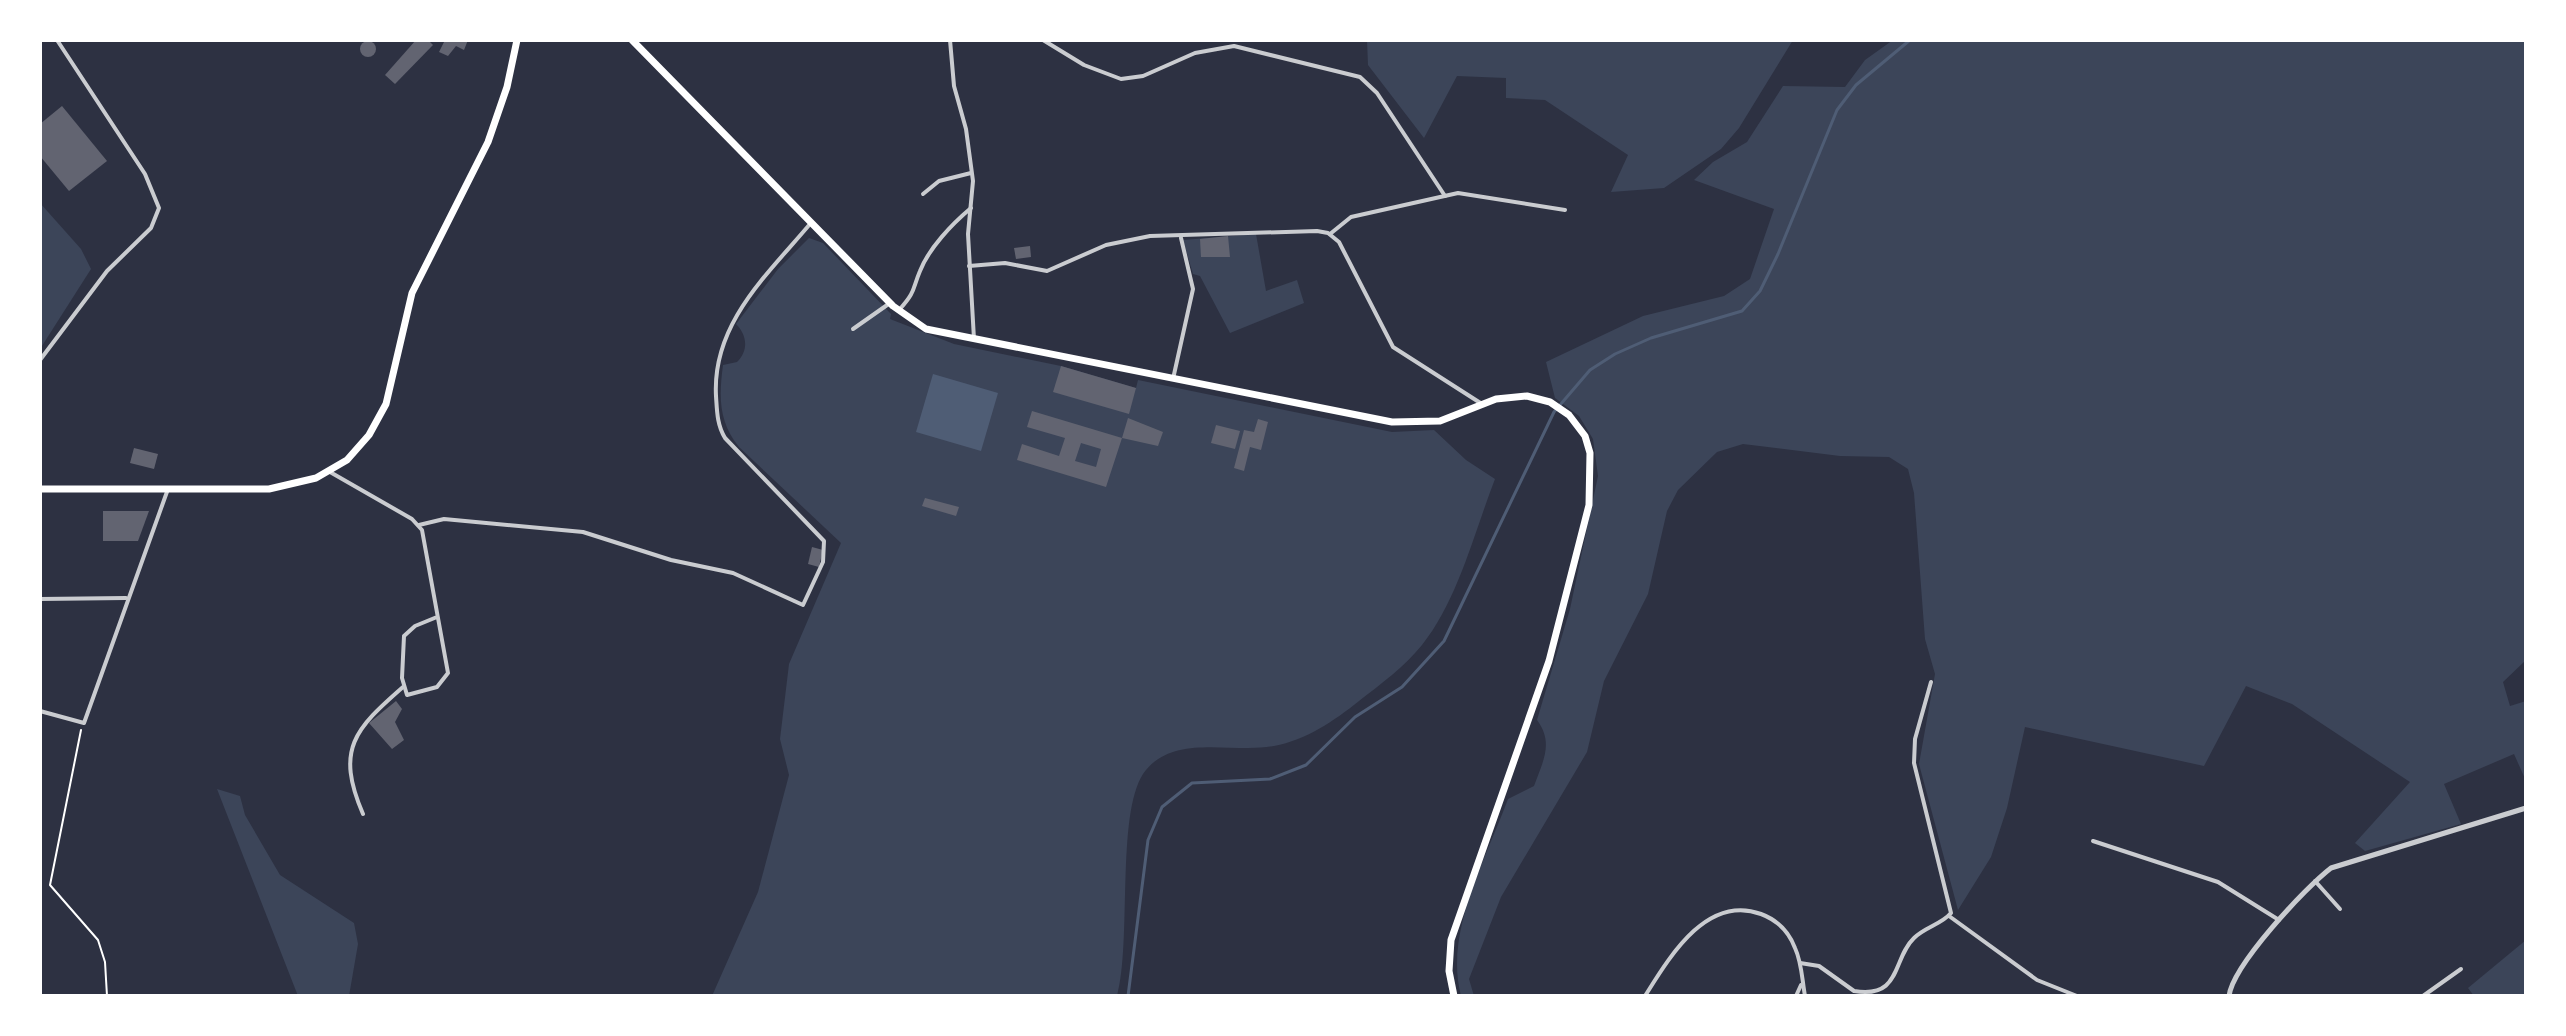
<svg xmlns="http://www.w3.org/2000/svg" width="2566" height="1036" font-family="'Space Grotesk',sans-serif">
<rect width="100%" height="100%" fill="#2d3142"/>
<g fill="#3c4559">
<polygon points="1367,40 1793,40 1739,128 1721,149 1664,188 1611,192 1628,155 1545,100 1506,98 1506,78 1457,76 1424,138 1368,65"/>
<path d="M1893,40h633v620l-23,22 7,24 16,-5v80l-12,-27 -70,30 17,40 -96,27 -10,-8 55,-61 -118,-78 -46,-18 -42,80 -179,-39 -18,81 -16,49 -33,53 -39,-146 16,-90 -10,-35 -11,-146 -6,-24 -19,-12 -49,-1 -97,-12 -26,8 -39,38 -11,21 -19,83 -44,87 -17,71 -86,145 -32,82 5,17h-13c-17,-64 25,-137 47,-197l26,-13c9,-25 20,-43 3,-66l33,-111 28,-133 -5,-37 -14,-23 -24,-18 -9,-36 97,-46 81,-20 26,-17 24,-70 -80,-29 19,-18 34,-20 36,-56 62,1 20,-27z"/>
<polygon points="40,203 81,249 91,269 40,349"/>
<polygon points="1256,234 1266,291 1297,280 1304,303 1230,333 1200,276 1193,274 1183,240"/>
<path d="M809,238l14,5 68,71 -1,5 64,25 107,22 75,22 2,-8 254,52 42,-2 32,30 29,19c-21,54 -37,121 -73,166 -18,22 -41,39 -63,56 -25,20 -53,39 -85,45 -42,8 -102,-14 -131,28 -27,42 -11,168 -26,222h-405l46,-104 31,-117 -9,-36 9,-75 52,-121 -102,-96c-21,-26 -20,-51 -16,-82l14,-3c12,-12 10,-27 -1,-38l42,-55z"/>
<polygon points="217,789 240,796 245,815 280,875 354,923 358,944 349,996 298,996"/>
<polygon points="2526,940 2526,996 2474,996 2468,988"/>
</g>
<polygon fill="#4f5d75" points="933,374 998,393 981,451 916,432"/>
<g fill="none" stroke-linecap="round" stroke-linejoin="round">
<polyline stroke="#4f5d75" stroke-width="3" points="1128,996 1148,840 1162,807 1192,783 1270,779 1306,765 1355,717 1402,687 1444,641 1554,412 1590,370 1615,354 1651,338 1742,311 1760,291 1778,254 1837,110 1856,85 1910,40"/>
</g>
<g fill="#626471" fill-rule="evenodd">
<polygon points="416,40 428,40 433,45 395,84 385,75"/>
<polygon points="445,40 468,40 464,50 456,46 448,56 439,52"/>
<circle cx="368" cy="49" r="8"/>
<polygon points="62,106 107,161 69,191 40,156 40,124"/>
<polygon points="1228,236 1230,257 1201,257 1200,239"/>
<polygon points="1030,246 1031,257 1016,259 1014,248"/>
<polygon points="1061,366 1136,388 1129,414 1053,392"/>
<path d="M1032,411l90,27 -16,49 -89,-27 5,-16 37,12 6,-18 -38,-11zM1081,443l20,6 -5,18 -21,-6z"/>
<polygon points="1128,418 1163,432 1158,446 1122,438"/>
<polygon points="1258,419 1268,422 1261,450 1250,447 1244,471 1234,468 1244,430 1254,432"/>
<polygon points="1216,425 1240,431 1235,449 1211,443"/>
<polygon points="134,448 158,454 154,469 130,463"/>
<polygon points="925,498 959,507 956,516 922,506"/>
<polygon points="103,511 149,511 138,541 103,541"/>
<polygon points="812,547 823,550 819,567 808,564"/>
<polygon points="396,701 402,709 395,722 404,740 392,749 369,723"/>
</g>
<g fill="none" stroke-linecap="round" stroke-linejoin="round">
<polyline stroke="#fff" stroke-width="2" points="81,730 50,885 98,940 105,962 107,996"/>
<g stroke="#caccd0" stroke-width="4">
<polyline points="950,40 954,86 966,129 973,181 968,234 974,339"/>
<polyline points="1043,40 1084,65 1121,79 1143,76 1195,53 1234,46 1360,77 1377,93 1445,196"/>
<polyline points="923,194 939,181 971,173"/>
<polyline points="1330,234 1351,217 1458,193 1565,210"/>
<polyline points="969,266 1005,263 1047,271 1106,245 1150,236 1317,231 1328,233 1339,242 1393,347 1482,404"/>
<path d="M900,309c16,-18 12,-19 20,-38 9,-23 32,-47 51,-63"/>
<polyline points="853,329 890,303"/>
<polyline points="40,360 107,271 151,228 159,208 145,174 57,40"/>
<polyline points="1173,379 1193,289 1181,238"/>
<polyline points="330,472 412,519 422,530 448,673 437,687 407,695 402,678 404,636 415,626 437,617"/>
<path d="M419,525l25,-6 139,13 88,28 62,13 70,32 20,-43 1,-21 -99,-103c-8,-13 -8,-27 -9,-42 -4,-72 51,-121 94,-172"/>
<polyline points="40,599 126,598"/>
<polyline points="40,711 84,723 168,489"/>
<path d="M363,814c-28,-65 -8,-85 40,-127"/>
<polyline points="2093,841 2218,882 2279,920"/>
<polyline points="2315,881 2340,909"/>
<polyline points="1949,916 2037,980 2077,996"/>
<path d="M1800,963l19,3 35,25c48,8 38,-32 60,-53 11,-11 28,-14 37,-25l-37,-150 1,-24 16,-57"/>
<path d="M1645,996c24,-38 61,-102 116,-82 16,6 28,18 34,34 7,15 7,32 10,48"/>
<polyline points="1796,996 1801,985"/>
<polyline points="2423,996 2461,969"/>
</g>
<path stroke="#caccd0" stroke-width="5" d="M2229,996c4,-31 76,-108 102,-128l195,-60"/>
<g stroke="#fff" stroke-width="7">
<polyline points="632,40 893,306 926,329 1392,422 1440,421 1496,399 1527,396 1550,402 1569,415 1585,436 1590,453 1589,505 1549,661 1451,940 1449,971 1454,996"/>
<polyline points="40,489 269,489 316,478 347,460 369,435 386,404 412,293 488,142 507,87 517,40"/>
</g>
</g>
<rect width="2566" height="1036" fill="none" stroke="#ffffff" stroke-width="84"/>
</svg>
